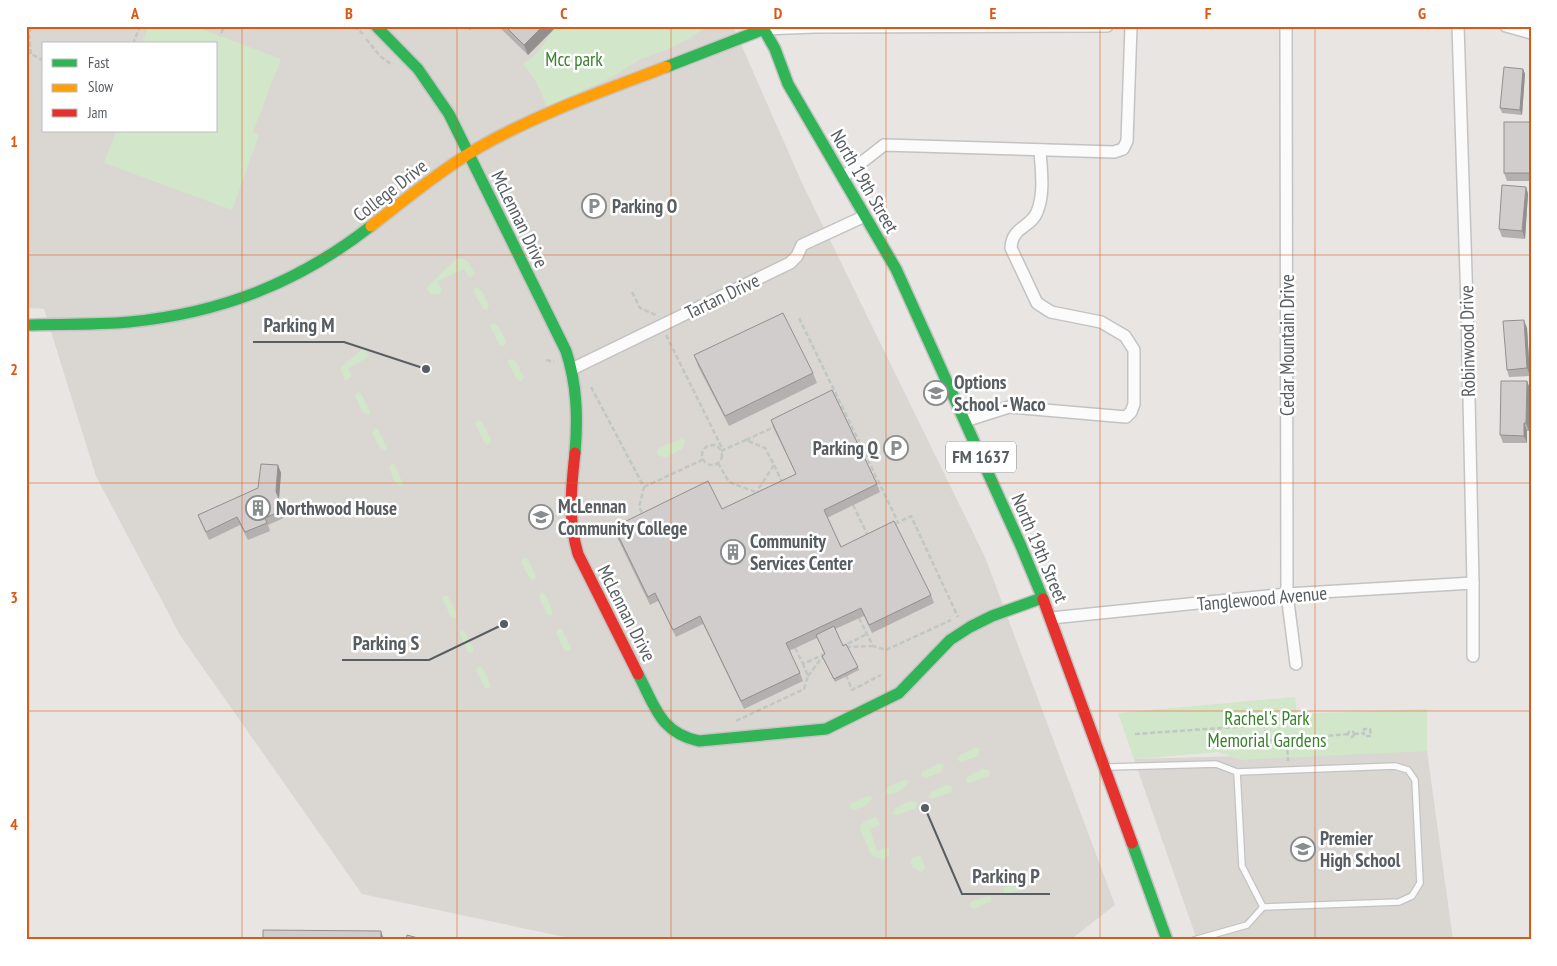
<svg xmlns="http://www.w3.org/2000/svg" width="1557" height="966" font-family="'PT Sans Narrow',sans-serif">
<rect width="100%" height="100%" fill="#e8e5e2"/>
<g fill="#dad6d1" fill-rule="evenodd">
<path d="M26,26h707l69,157 183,374 130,348 -45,35h-491l-217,-46 -182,-259 -84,-159 -52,-167 -18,-1zM44,44h172v87h-172z"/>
<polygon points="1427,751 1453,940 1197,940 1134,759"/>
</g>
<g fill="#d2e6ca">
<polygon points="148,26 194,26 281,59 253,132 259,135 232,210 104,163 116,131 216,131 216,44 142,44"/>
<polygon points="557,26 707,26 692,37 666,50 641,59 612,77 547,107 536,81 523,64 535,55"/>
<polygon points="460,258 468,261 475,274 474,276 469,278 464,269 438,281 442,291 438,295 430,294 427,289 429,285 455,260"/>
<polygon points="477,287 482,291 489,305 487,310 483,309 475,294 474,289"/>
<polygon points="494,323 499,327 506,341 504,346 500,345 490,327 491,324"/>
<polygon points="365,347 369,357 348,368 352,377 345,381 341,370 341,367"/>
<polygon points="512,359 516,362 524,377 522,382 517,380 508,363 508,360"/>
<polygon points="358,392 361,393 370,412 369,415 362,412 355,396"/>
<polygon points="479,420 482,422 491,439 491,442 488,445 485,444 475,423"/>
<polygon points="375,428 378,429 387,448 386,451 380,448 372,433"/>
<polygon points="682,438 685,442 682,449 665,458 658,455 657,452 659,448"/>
<polygon points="391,463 394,464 403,484 402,486 396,484 389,468"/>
<polygon points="525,557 528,559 536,577 534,580 530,579 521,562"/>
<polygon points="542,592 545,594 553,612 551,615 547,614 539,597"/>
<polygon points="445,595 448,596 457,615 455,618 451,617 442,599"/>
<polygon points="558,629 562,629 571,648 569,651 564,650 556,633"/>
<polygon points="464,630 474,650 472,653 468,652 460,635 460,632"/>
<polygon points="479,666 482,667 491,686 489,689 485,688 476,670"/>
<polygon points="1295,697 1297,714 1427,709 1427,751 1241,760 1218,752 1134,759 1118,713"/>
<polygon points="976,747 980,749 977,756 962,762 957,760 958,756"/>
<polygon points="940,763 944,765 941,772 926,778 921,776 922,772"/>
<polygon points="983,769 989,770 990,773 989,776 970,783 965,782 968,776"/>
<polygon points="904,780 908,781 908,783 902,790 890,795 885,792 887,787"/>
<polygon points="946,785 951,786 952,792 932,799 928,798 931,792"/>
<polygon points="868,796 871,796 872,799 866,806 854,810 849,808 851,803"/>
<polygon points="910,801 916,802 917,805 916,808 897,815 892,814 895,808"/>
<path d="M875,817l3,2 2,6 -10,4 7,22 9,-4 3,2v6l-5,5 -12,-4 -12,-26c0,-9 8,-10 15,-13z"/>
<polygon points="920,855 925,867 924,870 921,872 913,867 910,861 913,857"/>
<polygon points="1023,873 1026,876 1026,883 1021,890 1005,894 1003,888 1018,883 1018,874"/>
<polygon points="988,896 991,897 991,901 974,909 969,906 970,902"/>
</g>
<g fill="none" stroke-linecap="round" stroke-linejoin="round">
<defs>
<g id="lane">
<polyline points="1109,767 1216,764 1237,772 1395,766 1408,770 1415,780 1420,883 1412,896 1399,902 1263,907 1247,925 1194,940"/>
<polyline points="1237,772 1242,866 1263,907"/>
</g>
<g id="street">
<polyline points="1286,26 1287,594 1296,664"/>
<polyline points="1458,26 1467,305 1473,583 1473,656"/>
<polyline points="1506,26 1531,33"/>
<polyline points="764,29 814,27 1107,26"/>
<polyline points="843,177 884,145 1114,152 1123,149 1127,141 1131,26"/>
<polyline points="572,369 790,263 797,256 802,245 865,216"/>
<path d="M965,421l44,-14 117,10 5,-5 3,-8v-54l-9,-14 -24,-14 -50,-10 -14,-9 -26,-55c1,-22 20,-20 26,-36 8,-19 4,-43 3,-62"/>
<polyline points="1051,618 1287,594 1473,583"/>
</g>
<g id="fast">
<path d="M376,26l42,43 31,45 117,237c11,34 12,66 9,102"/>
<polyline points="762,26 775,49 788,84 896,269 1021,546 1043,599"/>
<polyline points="666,67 764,29"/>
<path d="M26,325c34,-1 69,0 103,-3 92,-9 169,-39 242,-96"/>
<path d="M638,674c17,32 22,59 61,67l127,-12 73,-36 51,-53 20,-13 22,-11 50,-18"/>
<polyline points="1132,843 1167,940"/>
</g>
<path id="slow" d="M371,226c35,-27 69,-55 107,-78 59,-34 125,-57 188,-81"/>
<g id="jam">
<path d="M575,453c-4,35 -7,67 3,101l60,120"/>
<polyline points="1043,599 1132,843"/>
</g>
</defs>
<use href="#lane" stroke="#c3c3c3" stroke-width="8"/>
<use href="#street" stroke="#c3c3c3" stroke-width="14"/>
<use href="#fast" stroke="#c4c4c4" stroke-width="14"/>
<use href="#slow" stroke="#c4c4c4" stroke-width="14"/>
<use href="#jam" stroke="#c4c4c4" stroke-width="14"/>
<g stroke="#c1c8c4" stroke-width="2.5" stroke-dasharray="5 2.5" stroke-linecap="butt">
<polyline points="216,26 223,29 220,36"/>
<polyline points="354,26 363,34"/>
<polyline points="31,27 29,35 31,54"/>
<polyline points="366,39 380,56 392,65"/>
<polyline points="133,44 140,26"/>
<polyline points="26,51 44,61"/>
<polyline points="632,292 640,308 656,315"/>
<polyline points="799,318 837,396"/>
<polyline points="666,335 723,450"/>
<polyline points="546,360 554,362"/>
<polyline points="591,387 644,487 639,507 643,514"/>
<polyline points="833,398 837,396 898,522"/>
<polyline points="746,440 774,427"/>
<circle cx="712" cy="455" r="10"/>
<polyline points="721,451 746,440 765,448 774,465 759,488 758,494"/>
<polyline points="718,463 729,482 758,493"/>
<polyline points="774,465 783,484"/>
<polyline points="644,487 704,459"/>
<polyline points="853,505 868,536"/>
<polyline points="895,524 911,516 958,617"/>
<polyline points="859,618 873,646 886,650 951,620"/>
<polyline points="841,647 867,634"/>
<polyline points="846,647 873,646"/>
<polyline points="795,648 803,664 827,653"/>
<polyline points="846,675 852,690 881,675"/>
<polyline points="808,676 820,660 825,656"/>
<polyline points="736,721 804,689 808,676 803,664"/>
<circle cx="1351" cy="734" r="3"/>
<polyline points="1135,734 1265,725 1266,741 1284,739"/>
<polyline points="1354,734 1364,733 1364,736 1371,736 1370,729 1364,729 1364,733"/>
<circle cx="1287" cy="739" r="3.5"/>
<polyline points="1291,739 1348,734"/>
<polyline points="1287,742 1288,761"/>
</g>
<use href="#lane" stroke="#fcfbfb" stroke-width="5.5"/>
<use href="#street" stroke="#fcfbfb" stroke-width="11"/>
<use href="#fast" stroke="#30b455" stroke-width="11"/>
<use href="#slow" stroke="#ff9f0a" stroke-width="11"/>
<use href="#jam" stroke="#e5322d" stroke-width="11"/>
</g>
<g fill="#b3b0af">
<polygon points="498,26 557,26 528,55"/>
<polygon points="1523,69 1525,74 1522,115 1502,113 1500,108"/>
<polygon points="1531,122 1531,181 1507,181 1504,173"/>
<polygon points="1526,187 1528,194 1525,239 1502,237 1499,229"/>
<polygon points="1527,328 1530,376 1509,377 1507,370"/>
<polygon points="694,355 813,373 817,383 729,426 698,366"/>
<polygon points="1527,381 1530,389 1529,431 1527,431 1527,443 1503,443 1500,435"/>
<polygon points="771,420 877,484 880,492 827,518 841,547 931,595 934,603 872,633 864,616 835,629 843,646 858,667 859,670 835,682 823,658 825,654 817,638 789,651 800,673 803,681 744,709 703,624 676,637 658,601 650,605 616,535 614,527 722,509 796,474 773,427"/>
<polygon points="278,465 281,473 279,498 286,517 268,525 270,531 248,540 240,525 209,540 201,523 198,515 258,488"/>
</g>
<g fill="#92908f">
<polygon points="468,26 473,26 470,30"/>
<polygon points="543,26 557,26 528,55 524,45"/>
<polygon points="1523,69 1525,74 1522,115 1520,110"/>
<polygon points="1526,187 1528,194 1525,239 1522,231"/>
<polygon points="1524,320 1527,328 1530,376 1527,368"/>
<polygon points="1527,381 1530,389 1529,431 1526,423"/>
<polygon points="1524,423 1527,431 1527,443 1524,436"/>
<polygon points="278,465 281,473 279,499 276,491"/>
<polygon points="381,931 384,940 381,940"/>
</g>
<g fill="#d0cdcc" stroke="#92908f">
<polygon points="505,26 543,26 524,45"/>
<polygon points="1504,67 1523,69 1520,110 1500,108"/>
<rect x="1504" y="122" width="27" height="51"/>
<polygon points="1502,185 1526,187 1522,231 1499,229"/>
<polygon points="783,313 813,373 725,416 694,355"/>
<polygon points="1524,320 1527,368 1507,370 1503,321"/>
<polygon points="1501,381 1527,381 1526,423 1524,423 1524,436 1500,435"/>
<polygon points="832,390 877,484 824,510 841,547 894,521 931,595 869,625 861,608 786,643 800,673 741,701 700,616 673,630 655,593 648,597 614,527 708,481 722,509 796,474 771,420"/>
<polygon points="261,464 278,465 276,491 283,510 265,518 267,523 245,532 237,517 206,532 198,515 258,488"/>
<polygon points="834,626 843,646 846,644 858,667 834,679 822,656 825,654 816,635"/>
<polygon points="263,930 381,931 381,940 263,940"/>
<polygon points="407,935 425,940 406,940"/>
</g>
<path fill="none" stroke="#da5914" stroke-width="1" stroke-opacity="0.55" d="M242,26v914M457,26v914M671,26v914M886,26v914M1100,26v914M1315,26v914M26,255h1505M26,483h1505M26,711h1505"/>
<defs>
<symbol id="parking-ring" viewBox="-11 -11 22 22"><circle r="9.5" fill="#fff" stroke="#8a8d8e" stroke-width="1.5"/><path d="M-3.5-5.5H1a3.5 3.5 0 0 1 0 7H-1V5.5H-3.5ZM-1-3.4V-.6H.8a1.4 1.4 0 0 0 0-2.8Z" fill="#8a8d8e"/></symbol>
<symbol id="school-ring" viewBox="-11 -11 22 22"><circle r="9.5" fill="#fff" stroke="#8a8d8e" stroke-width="1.5"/><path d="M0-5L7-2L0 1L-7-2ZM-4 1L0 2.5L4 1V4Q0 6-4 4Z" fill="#8a8d8e"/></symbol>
<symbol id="building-ring" viewBox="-11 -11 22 22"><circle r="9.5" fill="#fff" stroke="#8a8d8e" stroke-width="1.5"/><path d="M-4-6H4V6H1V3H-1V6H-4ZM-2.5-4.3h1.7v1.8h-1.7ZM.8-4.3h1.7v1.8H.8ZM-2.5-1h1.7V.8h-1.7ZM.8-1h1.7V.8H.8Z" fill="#8a8d8e"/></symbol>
<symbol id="university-ring" viewBox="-11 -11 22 22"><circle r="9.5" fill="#fff" stroke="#8a8d8e" stroke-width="1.5"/><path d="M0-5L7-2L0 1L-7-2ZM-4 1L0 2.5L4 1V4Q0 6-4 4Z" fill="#8a8d8e"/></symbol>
</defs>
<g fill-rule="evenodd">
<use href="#parking-ring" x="580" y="192" width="28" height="28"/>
<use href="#school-ring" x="922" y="379" width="28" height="28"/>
<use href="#parking-ring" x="882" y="434" width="28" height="28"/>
<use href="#building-ring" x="244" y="494" width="28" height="28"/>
<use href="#university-ring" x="527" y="503" width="28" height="28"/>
<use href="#building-ring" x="719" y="538" width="28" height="28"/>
<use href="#school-ring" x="1289" y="835" width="28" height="28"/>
</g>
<g text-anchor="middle" stroke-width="5" stroke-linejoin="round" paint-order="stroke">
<rect fill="#fff" stroke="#898e90" stroke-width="1" x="946" y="441.5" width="70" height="31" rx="4"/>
<g font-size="18" font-weight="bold" fill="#575d61">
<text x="981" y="463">FM 1637</text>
</g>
<g font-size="19" fill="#39822d" stroke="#fff">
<text x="574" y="66">Mcc park</text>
<text x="1267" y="725">Rachel's Park<tspan x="1267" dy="22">Memorial Gardens</tspan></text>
</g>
<g font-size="19" fill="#575d61" stroke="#fff">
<text transform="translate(865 181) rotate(60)" y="7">North 19th Street</text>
<text transform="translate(390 190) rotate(-38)" y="7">College Drive</text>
<text transform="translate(520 219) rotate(64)" y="7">McLennan Drive</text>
<text transform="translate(722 296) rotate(-26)" y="7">Tartan Drive</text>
<text transform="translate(1467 341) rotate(-91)" y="7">Robinwood Drive</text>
<text transform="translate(1287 345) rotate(-90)" y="7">Cedar Mountain Drive</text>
<text transform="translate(1040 548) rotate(67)" y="7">North 19th Street</text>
<text transform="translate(1262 598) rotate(-5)" y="7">Tanglewood Avenue</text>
<text transform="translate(627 613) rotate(63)" y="7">McLennan Drive</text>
</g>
<g font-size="19" font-weight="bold" fill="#575d61" stroke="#fff" text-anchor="start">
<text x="612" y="213">Parking O</text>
<text x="954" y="389">Options<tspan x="954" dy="22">School - Waco</tspan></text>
<text x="878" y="455" text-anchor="end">Parking Q</text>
<text x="558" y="513">McLennan<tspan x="558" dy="22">Community College</tspan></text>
<text x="276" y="515">Northwood House</text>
<text x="750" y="548">Community<tspan x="750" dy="22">Services Center</tspan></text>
<text x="1320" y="845">Premier<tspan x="1320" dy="22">High School</tspan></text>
</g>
</g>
<path fill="none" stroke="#575d61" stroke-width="2" d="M426 369L344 342H253M504 624L429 660H342M925 808L962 894H1050"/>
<g fill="#575d61" stroke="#fff" stroke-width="2">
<circle cx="426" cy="369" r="5"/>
<circle cx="504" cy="624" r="5"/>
<circle cx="925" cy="808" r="5"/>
</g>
<g font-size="20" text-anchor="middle" font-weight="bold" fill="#575d61" stroke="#fff" stroke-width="5" stroke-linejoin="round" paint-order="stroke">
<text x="299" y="332">Parking M</text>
<text x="386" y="650">Parking S</text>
<text x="1006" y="883">Parking P</text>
</g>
<rect width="1557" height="966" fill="none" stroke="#ffffff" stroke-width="55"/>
<rect x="42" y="42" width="175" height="90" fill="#ffffff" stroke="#bcbec0"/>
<rect x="52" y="59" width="25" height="8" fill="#30b455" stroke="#bcbec0"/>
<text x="88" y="68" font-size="15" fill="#575d61">Fast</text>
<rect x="52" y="84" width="25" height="8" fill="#ff9f0a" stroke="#bcbec0"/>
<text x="88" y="92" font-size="15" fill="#575d61">Slow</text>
<rect x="52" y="109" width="25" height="8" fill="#e5322d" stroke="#bcbec0"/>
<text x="88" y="118" font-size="15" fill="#575d61">Jam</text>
<rect x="28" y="28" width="1502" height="910" fill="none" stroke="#da5914" stroke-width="2"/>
<g font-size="16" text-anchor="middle" font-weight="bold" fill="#da5914">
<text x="135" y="19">A</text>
<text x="349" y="19">B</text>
<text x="564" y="19">C</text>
<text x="778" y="19">D</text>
<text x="993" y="19">E</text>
<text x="1208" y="19">F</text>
<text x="1422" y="19">G</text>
<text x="14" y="147">1</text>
<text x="14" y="375">2</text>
<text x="14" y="603">3</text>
<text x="14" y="830">4</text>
</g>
</svg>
